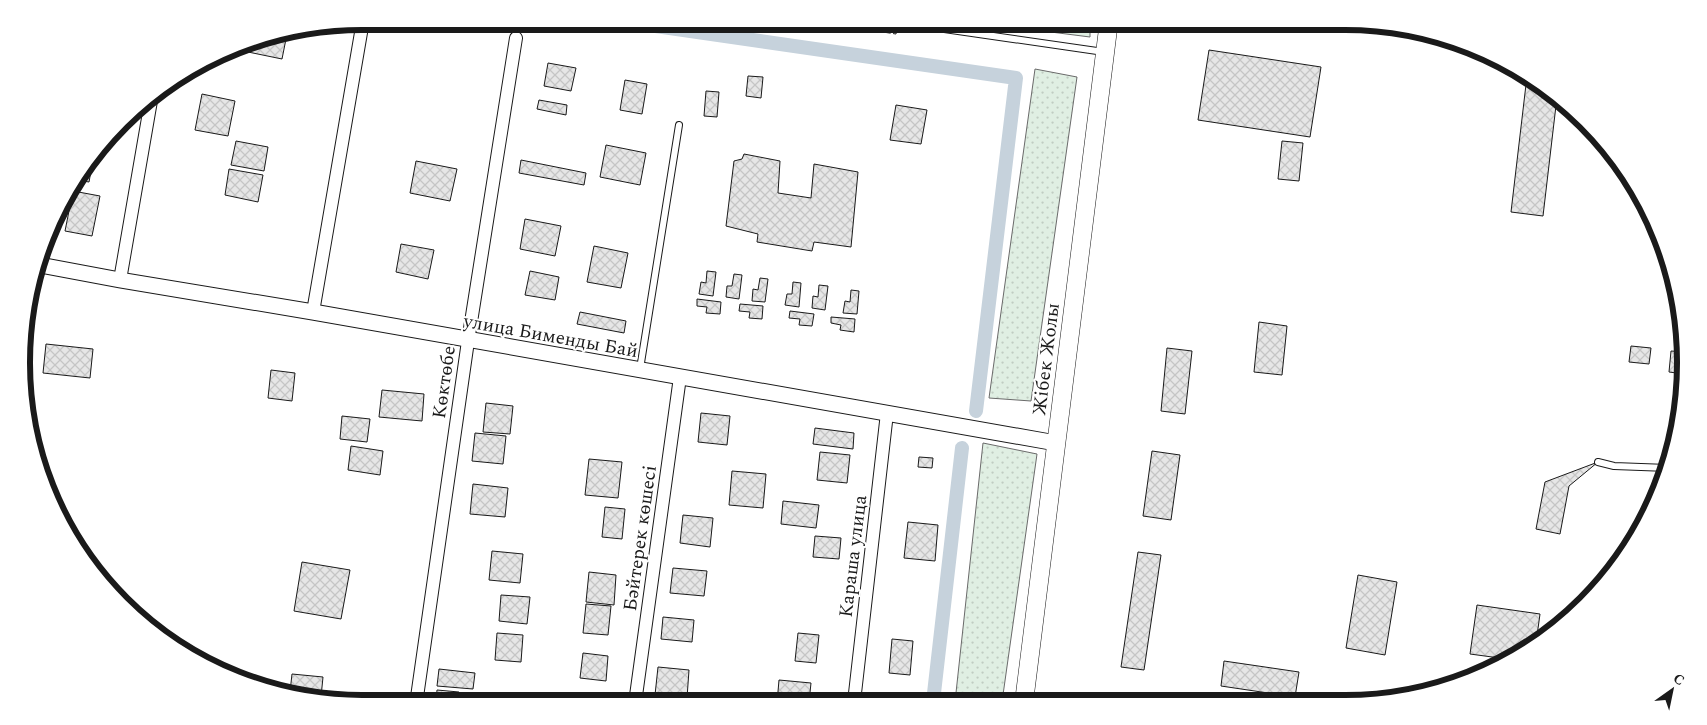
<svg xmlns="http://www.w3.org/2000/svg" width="1707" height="725" font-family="Spectral,serif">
<defs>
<pattern id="grass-dots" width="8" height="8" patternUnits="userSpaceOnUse" patternTransform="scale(1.25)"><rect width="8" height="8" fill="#e0efe3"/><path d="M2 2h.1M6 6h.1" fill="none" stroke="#c0ccc2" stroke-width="1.8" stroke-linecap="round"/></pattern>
<pattern id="building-cross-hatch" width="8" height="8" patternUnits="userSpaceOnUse" patternTransform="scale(1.25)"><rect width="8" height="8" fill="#e6e6e6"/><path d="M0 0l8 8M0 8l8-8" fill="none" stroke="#c5c5c5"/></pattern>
</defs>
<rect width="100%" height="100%" fill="#fff"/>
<g fill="url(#grass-dots)" stroke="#6a6a6a">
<polygon points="1035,69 1077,77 1031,401 989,398"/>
<polygon points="983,443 1037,454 1002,702 955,702"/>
</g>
<polygon fill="#e0efe3" stroke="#6a6a6a" points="964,21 1090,21 1090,37"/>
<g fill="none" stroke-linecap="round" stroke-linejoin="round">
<g stroke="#c6d2dc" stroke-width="14">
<polyline points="621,21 1016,78 976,411"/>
<polyline points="933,702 962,448"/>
</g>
</g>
<g fill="url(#building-cross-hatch)" stroke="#1a1a1a">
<polygon points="287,34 282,59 248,52 250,41"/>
<polygon points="1209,50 1321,67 1310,137 1198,120"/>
<polygon points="548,63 576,68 571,91 544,86"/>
<polygon points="748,76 763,77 761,98 746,96"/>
<polygon points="1527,76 1557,97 1543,216 1511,212"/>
<polygon points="625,80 647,84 642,114 620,110"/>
<polygon points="706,91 719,92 717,117 704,116"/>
<polygon points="202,94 235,101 228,136 195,130"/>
<polygon points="539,100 567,105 566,115 537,109"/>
<polygon points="896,105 927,110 921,144 890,140"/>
<polygon points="236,141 268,147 264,171 231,165"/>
<polygon points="1282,141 1303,143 1299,181 1278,179"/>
<polygon points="606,145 646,153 640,185 600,177"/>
<polygon points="744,154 780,161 778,193 811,198 814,164 858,172 851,247 814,242 812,251 757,242 758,234 726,226 734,161 742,159"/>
<polygon points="93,160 89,182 77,180"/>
<polygon points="521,160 586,173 584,185 519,173"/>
<polygon points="416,161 457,169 450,201 410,193"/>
<polygon points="229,169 263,175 258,202 225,195"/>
<polygon points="73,191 100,196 92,236 65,231"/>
<polygon points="525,219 561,226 555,256 520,249"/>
<polygon points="401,244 434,250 428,279 396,272"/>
<polygon points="594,246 628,253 621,288 587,282"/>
<polygon points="530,271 559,277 555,300 525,295"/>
<polygon points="707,271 716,272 713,296 699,294 701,282 706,283"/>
<polygon points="734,274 742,275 739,299 726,297 727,286 732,286"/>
<polygon points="760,278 768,279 765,302 752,301 753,289 758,290"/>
<polygon points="793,282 801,283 799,307 785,305 787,294 792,294"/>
<polygon points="819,285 828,286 825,310 812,308 813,296 818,297"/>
<polygon points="851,290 859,291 857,314 843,313 845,301 850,302"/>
<polygon points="697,299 721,302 720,314 706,313 707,307 697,306"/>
<polygon points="740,304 763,306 762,319 749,318 750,312 739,311"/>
<polygon points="790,311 814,314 812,326 799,325 800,319 789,318"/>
<polygon points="580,312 626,321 624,333 577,324"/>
<polygon points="831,317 855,319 854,332 840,330 841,325 831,323"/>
<polygon points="1259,322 1287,326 1282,375 1254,372"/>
<polygon points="46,344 93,349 90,378 43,373"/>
<polygon points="1631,346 1651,348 1649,364 1629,362"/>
<polygon points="1167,348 1192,351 1185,414 1161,411"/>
<polygon points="1671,351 1685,352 1684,374 1669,372"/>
<polygon points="271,370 295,373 292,401 268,398"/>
<polygon points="382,390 424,394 422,421 379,417"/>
<polygon points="486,403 513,406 510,434 483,432"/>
<polygon points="701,413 730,416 727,445 698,442"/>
<polygon points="342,416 370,419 367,442 340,439"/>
<polygon points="815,428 854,433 853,449 813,444"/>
<polygon points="475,433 506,436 503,464 472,461"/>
<polygon points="351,446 383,451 380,475 348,470"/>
<polygon points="1152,451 1180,455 1171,520 1143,516"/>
<polygon points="820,452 850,455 847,483 817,480"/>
<polygon points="919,457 933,458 932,468 918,467"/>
<polygon points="589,459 622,462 618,498 585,495"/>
<polygon points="1598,462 1569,486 1560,534 1536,529 1545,482"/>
<polygon points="732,471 766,474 763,508 729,505"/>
<polygon points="473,484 508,488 505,517 470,514"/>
<polygon points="783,501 819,505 816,528 781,524"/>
<polygon points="605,507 625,509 622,539 602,537"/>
<polygon points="683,515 713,518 710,547 680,543"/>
<polygon points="908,522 938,525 935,561 904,558"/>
<polygon points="815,536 841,538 839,559 813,557"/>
<polygon points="492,551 523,554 520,583 489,580"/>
<polygon points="1138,552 1161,555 1144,670 1121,667"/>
<polygon points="302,562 350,570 341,619 294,611"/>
<polygon points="673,568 707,571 704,596 670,593"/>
<polygon points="589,572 616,575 614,605 586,602"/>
<polygon points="1358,575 1397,582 1385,655 1346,648"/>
<polygon points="501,595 530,597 527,624 499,621"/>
<polygon points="586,604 611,606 608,635 583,633"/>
<polygon points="1477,605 1540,614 1536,643 1507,659 1470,654"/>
<polygon points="663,617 694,620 692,642 661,639"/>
<polygon points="497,633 523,635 521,662 495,660"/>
<polygon points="798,633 819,635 816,663 795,661"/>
<polygon points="892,639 913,641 910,675 889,673"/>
<polygon points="583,653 608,656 606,681 580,678"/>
<polygon points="1224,661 1299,672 1295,697 1221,686"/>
<polygon points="658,667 689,670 687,698 655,695"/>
<polygon points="439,669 475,673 473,689 437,686"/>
<polygon points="292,674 323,677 321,697 290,692"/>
<polygon points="779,680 811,683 809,702 777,703"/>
<polygon points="437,690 459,692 457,703 436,704"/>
</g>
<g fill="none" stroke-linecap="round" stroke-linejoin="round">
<defs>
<g id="service">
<polyline points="889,21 1104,52"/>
<polyline points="640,369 679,125"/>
<polyline points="1598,462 1614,466 1668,468"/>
</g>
<g id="minor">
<polyline points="120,280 152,95"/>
<polyline points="313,312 363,21"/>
<polyline points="854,702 887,413"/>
<polyline points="635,703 680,377"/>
<polyline points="416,704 468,341 516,38"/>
</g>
<polyline id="tertiary" points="40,265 120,280 313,312 1056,443"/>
<polyline id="secondary" points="1024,702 1109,21"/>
</defs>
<use href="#service" stroke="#1a1a1a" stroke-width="8"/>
<use href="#minor" stroke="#1a1a1a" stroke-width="14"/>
<use href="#tertiary" stroke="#1a1a1a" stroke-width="17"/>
<use href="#secondary" stroke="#1a1a1a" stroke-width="19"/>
<use href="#service" stroke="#fff" stroke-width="6"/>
<use href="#minor" stroke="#fff" stroke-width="12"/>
<use href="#tertiary" stroke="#fff" stroke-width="15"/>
<use href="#secondary" stroke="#fff" stroke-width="18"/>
<polyline stroke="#1a1a1a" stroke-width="1" stroke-dasharray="6 2.5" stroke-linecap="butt" points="809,21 896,34 898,22"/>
</g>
<g text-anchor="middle" stroke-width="4" stroke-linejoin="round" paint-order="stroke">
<g font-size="19" fill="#1a1a1a" stroke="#fff">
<text transform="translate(551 335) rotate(10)" y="7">улица Бименды Бай</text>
<text transform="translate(1045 359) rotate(-83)" y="7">Жібек Жолы</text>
<text transform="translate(443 382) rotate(-82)" y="7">Көктөбе</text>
<text transform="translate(639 538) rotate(-82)" y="7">Бәйтерек көшесі</text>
<text transform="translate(852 556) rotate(-83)" y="7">Караша улица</text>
</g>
</g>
<path d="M0 0H1707V725H0ZM362 30H1345A332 332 0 0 1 1677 362V363A332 332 0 0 1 1345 695H362A332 332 0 0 1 30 363V362A332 332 0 0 1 362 30Z" fill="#fff" fill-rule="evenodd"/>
<path fill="none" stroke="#1a1a1a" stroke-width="6" d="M362 30H1345A332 332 0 0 1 1677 362V363A332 332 0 0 1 1345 695H362A332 332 0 0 1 30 363V362A332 332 0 0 1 362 30Z"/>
<g transform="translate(1672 690) rotate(33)" stroke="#ffffff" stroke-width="4" paint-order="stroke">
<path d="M0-4L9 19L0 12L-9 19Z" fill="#1a1a1a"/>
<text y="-8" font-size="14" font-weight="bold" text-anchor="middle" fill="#1a1a1a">С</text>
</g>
</svg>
